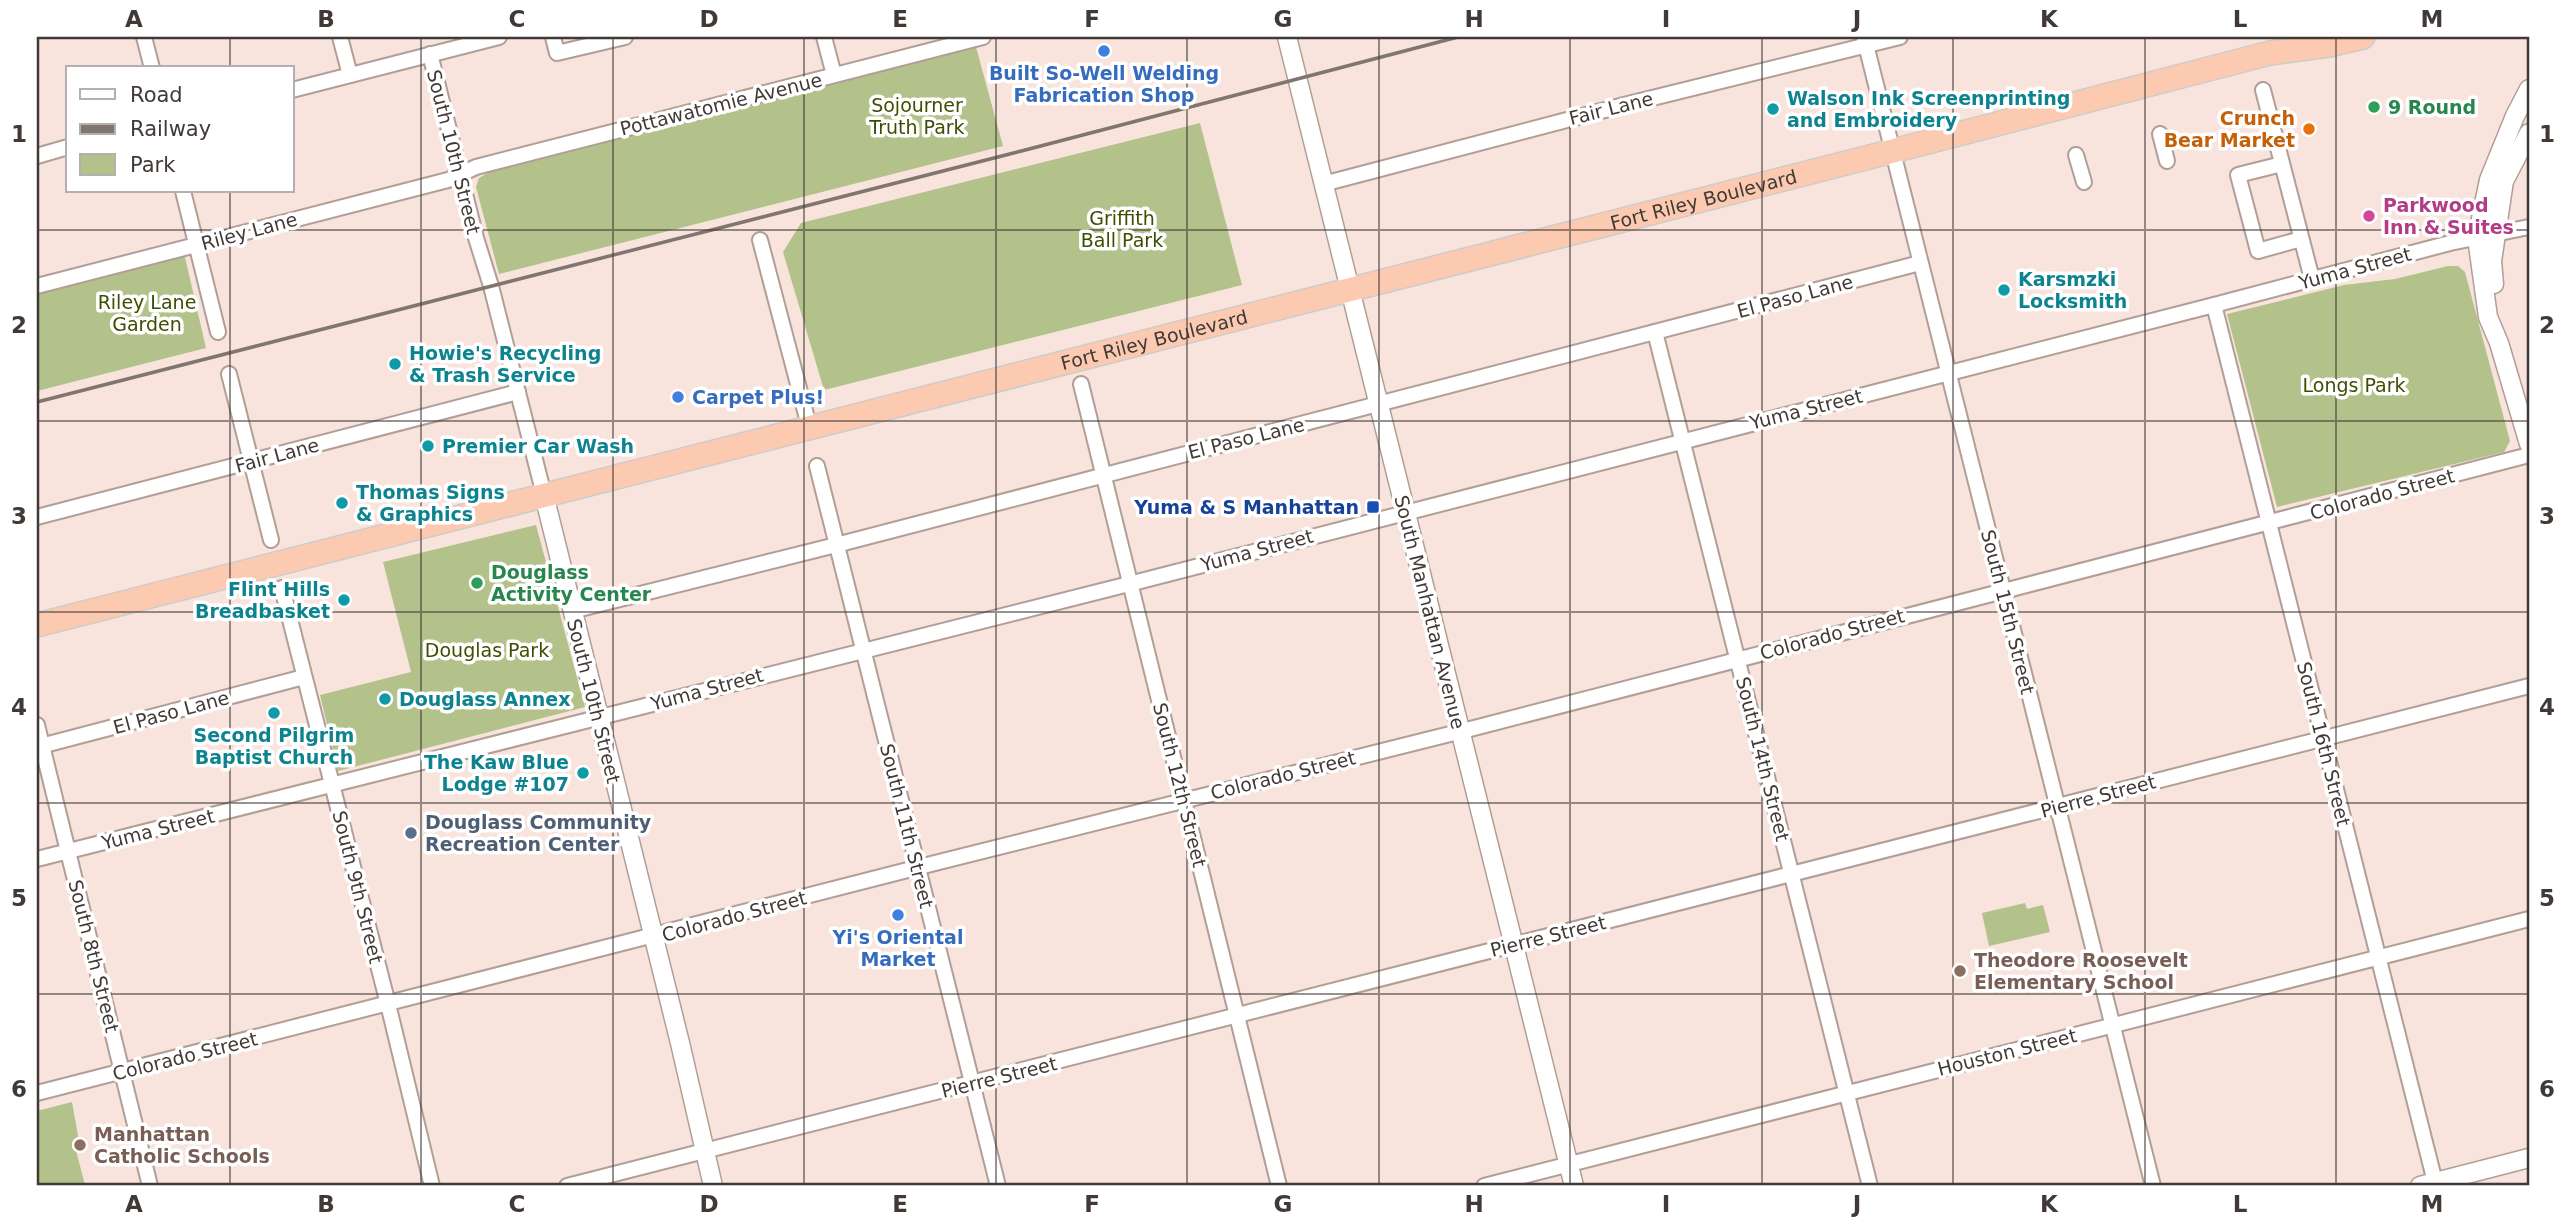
<svg xmlns="http://www.w3.org/2000/svg" width="2566" height="1223" font-family="'DejaVu Sans',sans-serif">
<rect width="100%" height="100%" fill="#f8e4dc"/>
<g fill="#b2c28a">
<polygon points="976,47 1003,146 499,274 476,187 479,178 491,171"/>
<polygon points="1200,123 1242,285 824,390 783,252 801,223"/>
<polygon points="184,253 206,348 37,391 37,291"/>
<polygon points="2448,266 2458,266 2465,272 2510,441 2504,452 2277,507 2227,314 2344,285 2395,279"/>
<polygon points="536,525 585,707 338,771 320,695 411,672 383,562"/>
<polygon points="2025,903 2027,909 2043,905 2050,932 1989,946 1982,913"/>
<polygon points="72,1102 79,1141 74,1143 85,1185 37,1186 37,1111"/>
</g>
<g fill="none" stroke-linecap="round" stroke-linejoin="round">
<defs>
<g id="minor">
<polyline points="144,37 152,68"/>
<polyline points="340,37 350,75"/>
<polyline points="553,37 557,53 625,37"/>
<polyline points="824,37 834,75"/>
<path d="M1864,37c93,384 194,766 289,1149"/>
<polyline points="430,54 476,238 491,286 544,495"/>
<polyline points="292,90 499,37"/>
<polyline points="2263,90 2312,279"/>
<polyline points="2160,134 2167,161"/>
<polyline points="2076,155 2084,182"/>
<polyline points="37,156 68,147"/>
<polyline points="2282,164 2238,175 2258,251 2301,239"/>
<polyline points="1323,184 1624,105 1900,37"/>
<polyline points="183,191 218,332"/>
<polyline points="760,240 809,426"/>
<polyline points="37,286 448,180 476,167 983,37"/>
<polyline points="2214,305 2436,1186"/>
<polyline points="1655,332 1870,1186"/>
<polyline points="229,374 271,540"/>
<polyline points="1081,384 1279,1186"/>
<polyline points="817,466 998,1186"/>
<polyline points="37,517 518,392"/>
<polyline points="282,588 388,1004 432,1186"/>
<polyline points="572,611 836,545 1920,263"/>
<polyline points="37,725 150,1186"/>
<polyline points="37,747 304,677"/>
<polyline points="37,859 1129,584 2214,305 2450,243 2529,227"/>
<polyline points="37,1093 939,862 1478,727 2529,455"/>
<polyline points="567,1186 2529,686"/>
<polyline points="1484,1186 2529,919"/>
</g>
<g id="tertiary">
<polyline points="1287,37 1574,1186"/>
<polyline points="2529,89 2515,116 2489,180 2477,238 2488,317 2499,343 2529,444"/>
<polyline points="2494,284 2492,261 2504,181 2529,133"/>
<polyline points="544,495 680,1043 713,1186"/>
<polyline points="2420,1186 2529,1158"/>
</g>
<g id="trunk">
<path id="s1" d="M37,625l1856,-474 377,-98 59,-8 34,-8"/>
</g>
</defs>
<use href="#minor" stroke="#b19e97" stroke-width="18"/>
<use href="#tertiary" stroke="#b19e97" stroke-width="21"/>
<use href="#trunk" stroke="#cecccb" stroke-width="26"/>
<use href="#minor" stroke="#fff" stroke-width="14"/>
<use href="#tertiary" stroke="#fff" stroke-width="18"/>
<use href="#trunk" stroke="#fbcab0" stroke-width="23"/>
<polyline stroke="#817570" stroke-width="3.5" points="37,402 1033,148 1458,37"/>
</g>
<path fill="none" stroke="#413936" stroke-width="2" stroke-opacity="0.55" d="M230,37v31M421,37v1149M613,37v1149M804,37v1149M996,37v1149M1187,37v1149M1379,37v1149M1570,37v1149M1762,37v1149M1953,37v1149M2145,37v1149M2336,37v1149M230,191v995M37,230h2492M37,421h2492M37,612h2492M37,803h2492M37,994h2492"/>
<g fill="#3f7fe0" stroke="#fff" stroke-width="2.5">
<circle cx="1104" cy="51" r="7"/>
<circle cx="678" cy="397" r="7"/>
<circle cx="898" cy="915" r="7"/>
</g>
<g fill="#2e9e5b" stroke="#fff" stroke-width="2.5">
<circle cx="2374" cy="107" r="7"/>
<circle cx="477" cy="583" r="7"/>
</g>
<g fill="#0f9aa8" stroke="#fff" stroke-width="2.5">
<circle cx="1773" cy="109" r="7"/>
<circle cx="2004" cy="290" r="7"/>
<circle cx="395" cy="364" r="7"/>
<circle cx="428" cy="446" r="7"/>
<circle cx="342" cy="503" r="7"/>
<circle cx="344" cy="600" r="7"/>
<circle cx="385" cy="699" r="7"/>
<circle cx="274" cy="713" r="7"/>
<circle cx="583" cy="773" r="7"/>
</g>
<circle fill="#e8710a" stroke="#fff" stroke-width="2.5" cx="2309" cy="129" r="7"/>
<circle fill="#d1479c" stroke="#fff" stroke-width="2.5" cx="2369" cy="216" r="7"/>
<rect fill="#1a4fb4" stroke="#fff" stroke-width="2.5" x="1366" y="500" width="14" height="14" rx="3.5"/>
<circle fill="#5c6f8a" stroke="#fff" stroke-width="2.5" cx="411" cy="833" r="7"/>
<g fill="#8d6e63" stroke="#fff" stroke-width="2.5">
<circle cx="1960" cy="971" r="7"/>
<circle cx="80" cy="1145" r="7"/>
</g>
<g text-anchor="middle" stroke-width="7" stroke-linejoin="round" paint-order="stroke">
<g font-size="19" font-weight="bold" fill="#366cbe" stroke="#fff">
<text x="1104" y="80">Built So-Well Welding<tspan x="1104" dy="22">Fabrication Shop</tspan></text>
<text x="692" y="404" text-anchor="start">Carpet Plus!</text>
<text x="898" y="944">Yi's Oriental<tspan x="898" dy="22">Market</tspan></text>
</g>
<g font-size="19" font-weight="bold" fill="#0d838f" stroke="#fff" text-anchor="start">
<text x="1787" y="105">Walson Ink Screenprinting<tspan x="1787" dy="22">and Embroidery</tspan></text>
<text x="2018" y="286">Karsmzki<tspan x="2018" dy="22">Locksmith</tspan></text>
<text x="409" y="360">Howie's Recycling<tspan x="409" dy="22">&amp; Trash Service</tspan></text>
<text x="442" y="453">Premier Car Wash</text>
<text x="356" y="499">Thomas Signs<tspan x="356" dy="22">&amp; Graphics</tspan></text>
<text x="330" y="596" text-anchor="end">Flint Hills<tspan x="330" dy="22">Breadbasket</tspan></text>
<text x="399" y="706">Douglass Annex</text>
<text x="274" y="742" text-anchor="middle">Second Pilgrim<tspan x="274" dy="22">Baptist Church</tspan></text>
<text x="569" y="769" text-anchor="end">The Kaw Blue<tspan x="569" dy="22">Lodge #107</tspan></text>
</g>
<g font-size="19" fill="#413936" stroke="#fff">
<text transform="translate(721 104) rotate(-14)" y="7">Pottawatomie Avenue</text>
<text transform="translate(1611 108) rotate(-14)" y="7">Fair Lane</text>
<text transform="translate(454 152) rotate(76)" y="7">South 10th Street</text>
<text dy="7" stroke="none"><textPath href="#s1" startOffset="1720">Fort Riley Boulevard</textPath></text>
<text transform="translate(249 231) rotate(-15)" y="7">Riley Lane</text>
<text transform="translate(2355 268) rotate(-15)" y="7">Yuma Street</text>
<text transform="translate(1795 296) rotate(-15)" y="7">El Paso Lane</text>
<text dy="7" stroke="none"><textPath href="#s1" startOffset="1153">Fort Riley Boulevard</textPath></text>
<text transform="translate(1806 409) rotate(-14)" y="7">Yuma Street</text>
<text transform="translate(1246 438) rotate(-14)" y="7">El Paso Lane</text>
<text transform="translate(277 455) rotate(-15)" y="7">Fair Lane</text>
<text transform="translate(2382 494) rotate(-15)" y="7">Colorado Street</text>
<text transform="translate(1257 550) rotate(-15)" y="7">Yuma Street</text>
<text transform="translate(1430 612) rotate(76)" y="7">South Manhattan Avenue</text>
<text transform="translate(2008 612) rotate(76)" y="7">South 15th Street</text>
<text transform="translate(1832 634) rotate(-15)" y="7">Colorado Street</text>
<text transform="translate(707 689) rotate(-15)" y="7">Yuma Street</text>
<text transform="translate(594 701) rotate(76)" y="7">South 10th Street</text>
<text transform="translate(171 712) rotate(-15)" y="7">El Paso Lane</text>
<text transform="translate(2324 744) rotate(76)" y="7">South 16th Street</text>
<text transform="translate(1763 759) rotate(76)" y="7">South 14th Street</text>
<text transform="translate(1283 775) rotate(-14)" y="7">Colorado Street</text>
<text transform="translate(1180 785) rotate(76)" y="7">South 12th Street</text>
<text transform="translate(2098 796) rotate(-15)" y="7">Pierre Street</text>
<text transform="translate(907 826) rotate(76)" y="7">South 11th Street</text>
<text transform="translate(158 829) rotate(-14)" y="7">Yuma Street</text>
<text transform="translate(358 887) rotate(76)" y="7">South 9th Street</text>
<text transform="translate(734 916) rotate(-15)" y="7">Colorado Street</text>
<text transform="translate(1548 936) rotate(-14)" y="7">Pierre Street</text>
<text transform="translate(94 956) rotate(76)" y="7">South 8th Street</text>
<text transform="translate(2007 1052) rotate(-14)" y="7">Houston Street</text>
<text transform="translate(185 1056) rotate(-14)" y="7">Colorado Street</text>
<text transform="translate(999 1077) rotate(-14)" y="7">Pierre Street</text>
</g>
<g font-size="19" fill="#3f4d00" stroke="#fff">
<text x="917" y="112">Sojourner<tspan x="917" dy="22">Truth Park</tspan></text>
<text x="1122" y="225">Griffith<tspan x="1122" dy="22">Ball Park</tspan></text>
<text x="147" y="309">Riley Lane<tspan x="147" dy="22">Garden</tspan></text>
<text x="2354" y="392">Longs Park</text>
<text x="487" y="657">Douglas Park</text>
</g>
<g font-size="19" font-weight="bold" fill="#27864d" stroke="#fff" text-anchor="start">
<text x="2388" y="114">9 Round</text>
<text x="491" y="579">Douglass<tspan x="491" dy="22">Activity Center</tspan></text>
</g>
<g font-size="19" font-weight="bold" fill="#c56008" stroke="#fff" text-anchor="end">
<text x="2295" y="125">Crunch<tspan x="2295" dy="22">Bear Market</tspan></text>
</g>
<g font-size="19" font-weight="bold" fill="#b23c85" stroke="#fff" text-anchor="start">
<text x="2383" y="212">Parkwood<tspan x="2383" dy="22">Inn &amp; Suites</tspan></text>
</g>
<g font-size="19" font-weight="bold" fill="#164399" stroke="#fff" text-anchor="end">
<text x="1359" y="514">Yuma &amp; S Manhattan</text>
</g>
<g font-size="19" font-weight="bold" fill="#4e5e75" stroke="#fff" text-anchor="start">
<text x="425" y="829">Douglass Community<tspan x="425" dy="22">Recreation Center</tspan></text>
</g>
<g font-size="19" font-weight="bold" fill="#785e54" stroke="#fff" text-anchor="start">
<text x="1974" y="967">Theodore Roosevelt<tspan x="1974" dy="22">Elementary School</tspan></text>
<text x="94" y="1141">Manhattan<tspan x="94" dy="22">Catholic Schools</tspan></text>
</g>
</g>
<rect width="2566" height="1223" fill="none" stroke="#ffffff" stroke-width="77"/>
<rect x="66" y="66" width="228" height="126" fill="#ffffff" stroke="#b3b0af" stroke-width="2"/>
<rect x="80" y="89" width="35" height="10" fill="#ffffff" stroke="#b3b0af" stroke-width="2"/>
<text x="130" y="102" font-size="21" fill="#413936">Road</text>
<rect x="80" y="124" width="35" height="10" fill="#817570" stroke="#b3b0af" stroke-width="2"/>
<text x="130" y="136" font-size="21" fill="#413936">Railway</text>
<rect x="80" y="154" width="35" height="21" fill="#b2c28a" stroke="#b3b0af" stroke-width="2"/>
<text x="130" y="172" font-size="21" fill="#413936">Park</text>
<rect x="38" y="38" width="2490" height="1146" fill="none" stroke="#413936" stroke-width="2.5"/>
<g font-size="23" text-anchor="middle" font-weight="bold" fill="#413936">
<text x="134" y="27">A</text>
<text x="326" y="27">B</text>
<text x="517" y="27">C</text>
<text x="709" y="27">D</text>
<text x="900" y="27">E</text>
<text x="1092" y="27">F</text>
<text x="1283" y="27">G</text>
<text x="1474" y="27">H</text>
<text x="1666" y="27">I</text>
<text x="1857" y="27">J</text>
<text x="2049" y="27">K</text>
<text x="2240" y="27">L</text>
<text x="2432" y="27">M</text>
<text x="19" y="142">1</text>
<text x="2547" y="142">1</text>
<text x="19" y="333">2</text>
<text x="2547" y="333">2</text>
<text x="19" y="524">3</text>
<text x="2547" y="524">3</text>
<text x="19" y="715">4</text>
<text x="2547" y="715">4</text>
<text x="19" y="906">5</text>
<text x="2547" y="906">5</text>
<text x="19" y="1097">6</text>
<text x="2547" y="1097">6</text>
<text x="134" y="1212">A</text>
<text x="326" y="1212">B</text>
<text x="517" y="1212">C</text>
<text x="709" y="1212">D</text>
<text x="900" y="1212">E</text>
<text x="1092" y="1212">F</text>
<text x="1283" y="1212">G</text>
<text x="1474" y="1212">H</text>
<text x="1666" y="1212">I</text>
<text x="1857" y="1212">J</text>
<text x="2049" y="1212">K</text>
<text x="2240" y="1212">L</text>
<text x="2432" y="1212">M</text>
</g>
</svg>
